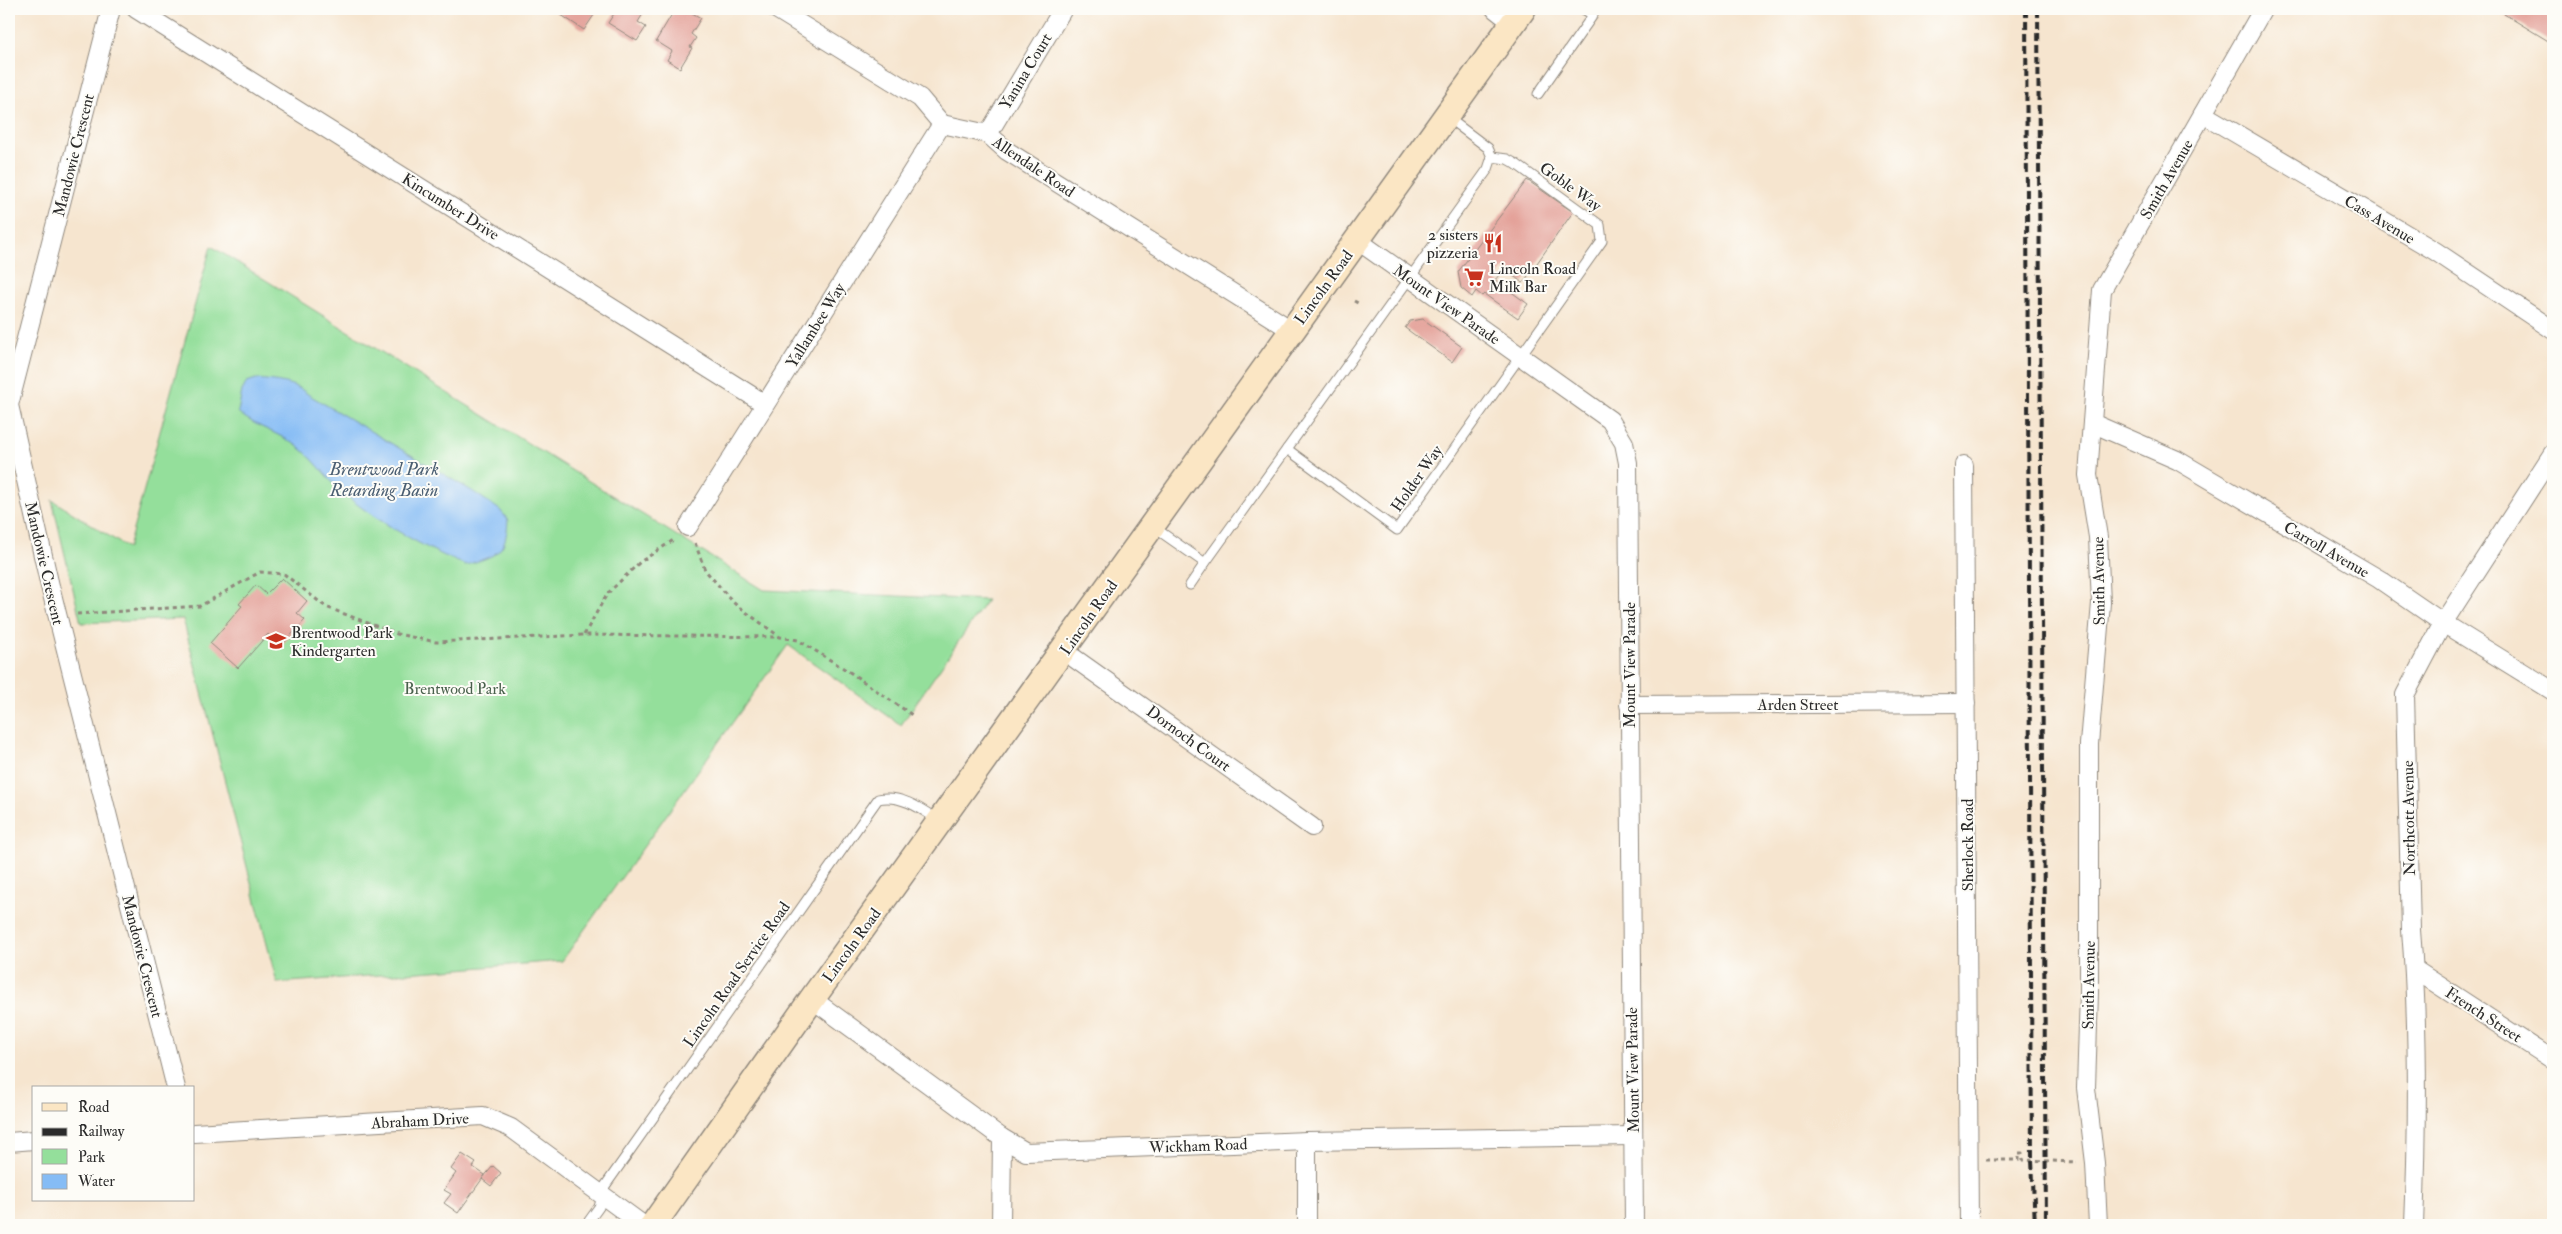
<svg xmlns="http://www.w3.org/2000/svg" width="2562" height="1234" font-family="'IM FELL Double Pica',serif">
<rect width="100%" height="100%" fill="#fdfcf7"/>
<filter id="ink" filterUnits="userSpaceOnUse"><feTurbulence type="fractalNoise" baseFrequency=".02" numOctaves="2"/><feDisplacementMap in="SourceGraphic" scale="10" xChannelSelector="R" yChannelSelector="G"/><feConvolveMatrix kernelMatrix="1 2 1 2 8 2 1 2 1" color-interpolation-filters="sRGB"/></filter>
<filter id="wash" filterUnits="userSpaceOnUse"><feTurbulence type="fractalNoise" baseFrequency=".0096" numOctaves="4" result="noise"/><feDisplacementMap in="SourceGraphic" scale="20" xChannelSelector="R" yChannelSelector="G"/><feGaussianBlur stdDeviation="1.12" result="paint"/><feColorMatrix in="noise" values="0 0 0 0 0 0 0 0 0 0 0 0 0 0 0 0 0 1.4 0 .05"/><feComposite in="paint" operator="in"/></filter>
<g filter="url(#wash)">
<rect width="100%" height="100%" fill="#f6e5cf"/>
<polygon fill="#94df9b" stroke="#608563" points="211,246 764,590 987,600 901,725 788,645 562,961 277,983 183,619 81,623 52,500 128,548"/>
<path fill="#85bcf5" stroke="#587490" d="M256,379c20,2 38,3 53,16l163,96 28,19 8,10c-2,35 -12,35 -42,45 -37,-14 -95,-47 -124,-73 -15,-14 -27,-32 -42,-44 -19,-15 -44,-20 -62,-36l4,-21 5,-9z"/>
<g id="blocks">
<g fill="#e4a29a">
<polygon points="552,9 598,9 584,30"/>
<polygon points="617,9 646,9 638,22 646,27 637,41 608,23"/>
<polygon points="675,9 685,9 701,18 691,34 696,38 690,47 692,48 680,68 667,60 672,51 656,41"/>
<polygon points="2508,9 2553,9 2553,37 2550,42 2504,14"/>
<polygon points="1527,180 1573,212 1523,283 1504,269 1495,280 1528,304 1518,318 1484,294 1482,296 1476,291 1472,297 1461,288 1458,272"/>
<polygon points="1423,319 1462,347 1452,362 1405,328 1410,321"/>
<polygon points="282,578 307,601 297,613 305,620 281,646 268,634 238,668 210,643 242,606 239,604 256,585 266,594"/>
<polygon points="462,1154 476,1163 473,1167 485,1175 458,1213 444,1203 451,1194 444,1190 456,1173 451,1169"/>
<polygon points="493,1166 501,1173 491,1186 482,1179"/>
</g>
</g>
</g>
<g filter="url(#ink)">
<use href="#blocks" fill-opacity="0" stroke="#90887d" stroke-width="1"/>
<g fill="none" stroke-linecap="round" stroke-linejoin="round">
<defs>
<g id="lane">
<polyline points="1538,94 1593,15 1583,9"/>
<polyline points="1287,449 1397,530 1602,241 1600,225 1516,164 1507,159 1492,157"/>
<polyline points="1152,526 1205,563 1488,169 1492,157 1488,148 1447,117"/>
<polyline points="1190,585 1205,563"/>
<path d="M586,1225l13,-18 6,-21 273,-387c22,-5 42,9 60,21"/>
</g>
<g id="street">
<polyline points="111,9 9,405 49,582 176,1088"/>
<polyline points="136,9 765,404"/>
<polyline points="776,9 920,98 942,124 988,134 1007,151 1293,331"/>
<polyline points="1495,9 1513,23"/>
<polyline points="2203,114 2435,251 2553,330"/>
<polyline points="988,134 1063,9"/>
<polyline points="1357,240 1610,420 1624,443 1628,463 1634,1225"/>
<polyline points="2092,423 2177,460 2379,579 2443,623 2553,691"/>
<polyline points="1964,465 1969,1225"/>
<polyline points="688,527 942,124"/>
<polyline points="1064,651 1312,827"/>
<polyline points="1629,705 1966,703"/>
<polyline points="2414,969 2553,1060"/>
<polyline points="812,999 1002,1138 1026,1152 1307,1141 1633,1136"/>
<polyline points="194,1133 483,1116 511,1128 643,1225"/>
<polyline points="1307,1141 1307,1225"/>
<polyline points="9,1142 34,1140"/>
<polyline points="1001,1225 1002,1138"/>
<polyline points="2098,1225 2095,1163 2086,1088 2089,993 2089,744 2101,603 2098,537 2088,475 2102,290 2263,9"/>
<path d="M2414,1225c4,-98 5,-197 -3,-295l-6,-235 38,-72 110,-170"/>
</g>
<polyline id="secondary" points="653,1225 812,999 1523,9"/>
</defs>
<use href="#lane" stroke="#90887d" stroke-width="11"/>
<use href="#street" stroke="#90887d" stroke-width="20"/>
<use href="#secondary" stroke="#90887d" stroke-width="28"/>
<g stroke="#90887d" stroke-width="3" stroke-dasharray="4 4" stroke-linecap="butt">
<polyline points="1354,301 1358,303"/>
<polyline points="695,543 705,570 735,604 780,637 798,640 848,671 912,715"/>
<polyline points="77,614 200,606 260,572 284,574 326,607 397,634 436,642 584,635 780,637"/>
<polyline points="584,635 607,594 640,562 675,539"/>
<polyline points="1986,1160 2019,1160 2019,1153 2022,1153 2023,1160 2077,1162"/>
</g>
<use href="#lane" stroke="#fff" stroke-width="9"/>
<use href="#street" stroke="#fff" stroke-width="18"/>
<use href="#secondary" stroke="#fbe6c4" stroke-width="25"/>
<g stroke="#2b2b2b" stroke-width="4" stroke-dasharray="8 4" stroke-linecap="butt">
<polyline points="2026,9 2032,1160 2035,1225"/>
<polyline points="2038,9 2046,1225"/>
</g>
</g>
</g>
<defs>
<symbol id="restaurant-bare" viewBox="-9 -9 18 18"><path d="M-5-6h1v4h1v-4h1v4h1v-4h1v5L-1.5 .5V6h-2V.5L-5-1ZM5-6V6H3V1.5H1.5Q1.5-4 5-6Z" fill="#c8321e" stroke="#fdfcf7" stroke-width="2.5" paint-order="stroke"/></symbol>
<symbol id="supermarket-bare" viewBox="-9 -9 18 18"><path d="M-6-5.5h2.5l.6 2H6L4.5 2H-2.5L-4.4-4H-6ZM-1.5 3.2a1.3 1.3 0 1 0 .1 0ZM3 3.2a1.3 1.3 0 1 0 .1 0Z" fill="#c8321e" stroke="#fdfcf7" stroke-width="2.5" paint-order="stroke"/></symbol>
<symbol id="school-bare" viewBox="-9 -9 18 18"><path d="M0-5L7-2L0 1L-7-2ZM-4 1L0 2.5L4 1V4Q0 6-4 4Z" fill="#c8321e" stroke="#fdfcf7" stroke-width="2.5" paint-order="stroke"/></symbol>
</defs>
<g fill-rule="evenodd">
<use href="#restaurant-bare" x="1479" y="229" width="28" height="28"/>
<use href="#supermarket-bare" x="1460" y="263" width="28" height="28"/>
<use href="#school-bare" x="262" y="627" width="28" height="28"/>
</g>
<g text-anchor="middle" stroke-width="4" stroke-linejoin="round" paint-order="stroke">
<g font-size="16" fill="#2b2b2b" stroke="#fdfcf7">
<text transform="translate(1025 71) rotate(-59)" y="6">Yanina Court</text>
<text transform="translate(73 155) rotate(-76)" y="6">Mandowie Crescent</text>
<text transform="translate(1034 166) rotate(34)" y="6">Allendale Road</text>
<text transform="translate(2166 179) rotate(-60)" y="6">Smith Avenue</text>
<text transform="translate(1571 186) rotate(36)" y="6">Goble Way</text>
<text transform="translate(451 206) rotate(32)" y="6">Kincumber Drive</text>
<text transform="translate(2380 219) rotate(31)" y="6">Cass Avenue</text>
<text transform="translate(1323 287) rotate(-54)" y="6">Lincoln Road</text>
<text transform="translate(1447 304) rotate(35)" y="6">Mount View Parade</text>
<text transform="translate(815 325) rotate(-58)" y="6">Yallambee Way</text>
<text transform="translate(1416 478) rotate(-55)" y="6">Holder Way</text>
<text transform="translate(2327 549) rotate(30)" y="6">Carroll Avenue</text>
<text transform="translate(45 563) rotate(77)" y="6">Mandowie Crescent</text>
<text transform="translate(2098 581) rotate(-91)" y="6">Smith Avenue</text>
<text transform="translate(1088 617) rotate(-55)" y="6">Lincoln Road</text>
<text transform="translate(1629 665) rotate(-90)" y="6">Mount View Parade</text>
<text x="1798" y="710">Arden Street</text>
<text transform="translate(1189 738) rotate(36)" y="6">Dornoch Court</text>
<text transform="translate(2408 818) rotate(-91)" y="6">Northcott Avenue</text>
<text transform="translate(1967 845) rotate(-90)" y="6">Sherlock Road</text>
<text transform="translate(851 945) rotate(-54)" y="6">Lincoln Road</text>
<text transform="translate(143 956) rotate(76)" y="6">Mandowie Crescent</text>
<text transform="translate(736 974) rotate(-55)" y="6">Lincoln Road Service Road</text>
<text transform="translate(2088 985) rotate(-89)" y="6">Smith Avenue</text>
<text transform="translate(2484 1014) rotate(33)" y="6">French Street</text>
<text transform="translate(1632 1070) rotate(-91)" y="6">Mount View Parade</text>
<text transform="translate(420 1120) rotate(-3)" y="6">Abraham Drive</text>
<text transform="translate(1198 1145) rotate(-2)" y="6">Wickham Road</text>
</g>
<g font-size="16" fill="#2b2b2b" stroke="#fdfcf7" text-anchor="start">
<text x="1478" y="240" text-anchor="end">2 sisters<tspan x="1478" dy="18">pizzeria</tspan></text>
<text x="1489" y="274">Lincoln Road<tspan x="1489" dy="18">Milk Bar</tspan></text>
<text x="291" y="638">Brentwood Park<tspan x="291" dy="18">Kindergarten</tspan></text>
</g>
<g font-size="16" fill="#4a614d" stroke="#fdfcf7">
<text x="455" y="694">Brentwood Park</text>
</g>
<g font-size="18" font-style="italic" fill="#4a5e72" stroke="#fdfcf7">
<text x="384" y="475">Brentwood Park<tspan x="384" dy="21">Retarding Basin</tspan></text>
</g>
</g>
<rect width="2562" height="1234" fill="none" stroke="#fdfcf7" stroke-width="30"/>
<rect x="32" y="1086" width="162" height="115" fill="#fdfcf7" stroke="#a9a8a5"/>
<rect x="42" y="1103" width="25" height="8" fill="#fbe6c4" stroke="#a9a8a5"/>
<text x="78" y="1112" font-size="15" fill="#2b2b2b">Road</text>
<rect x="42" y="1128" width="25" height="8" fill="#2b2b2b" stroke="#a9a8a5"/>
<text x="78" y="1136" font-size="15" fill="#2b2b2b">Railway</text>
<rect x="42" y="1149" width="25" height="15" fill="#94df9b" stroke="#a9a8a5"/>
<text x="78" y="1162" font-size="15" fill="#2b2b2b">Park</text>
<rect x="42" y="1174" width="25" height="15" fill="#85bcf5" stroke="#a9a8a5"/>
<text x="78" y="1186" font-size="15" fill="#2b2b2b">Water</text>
</svg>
